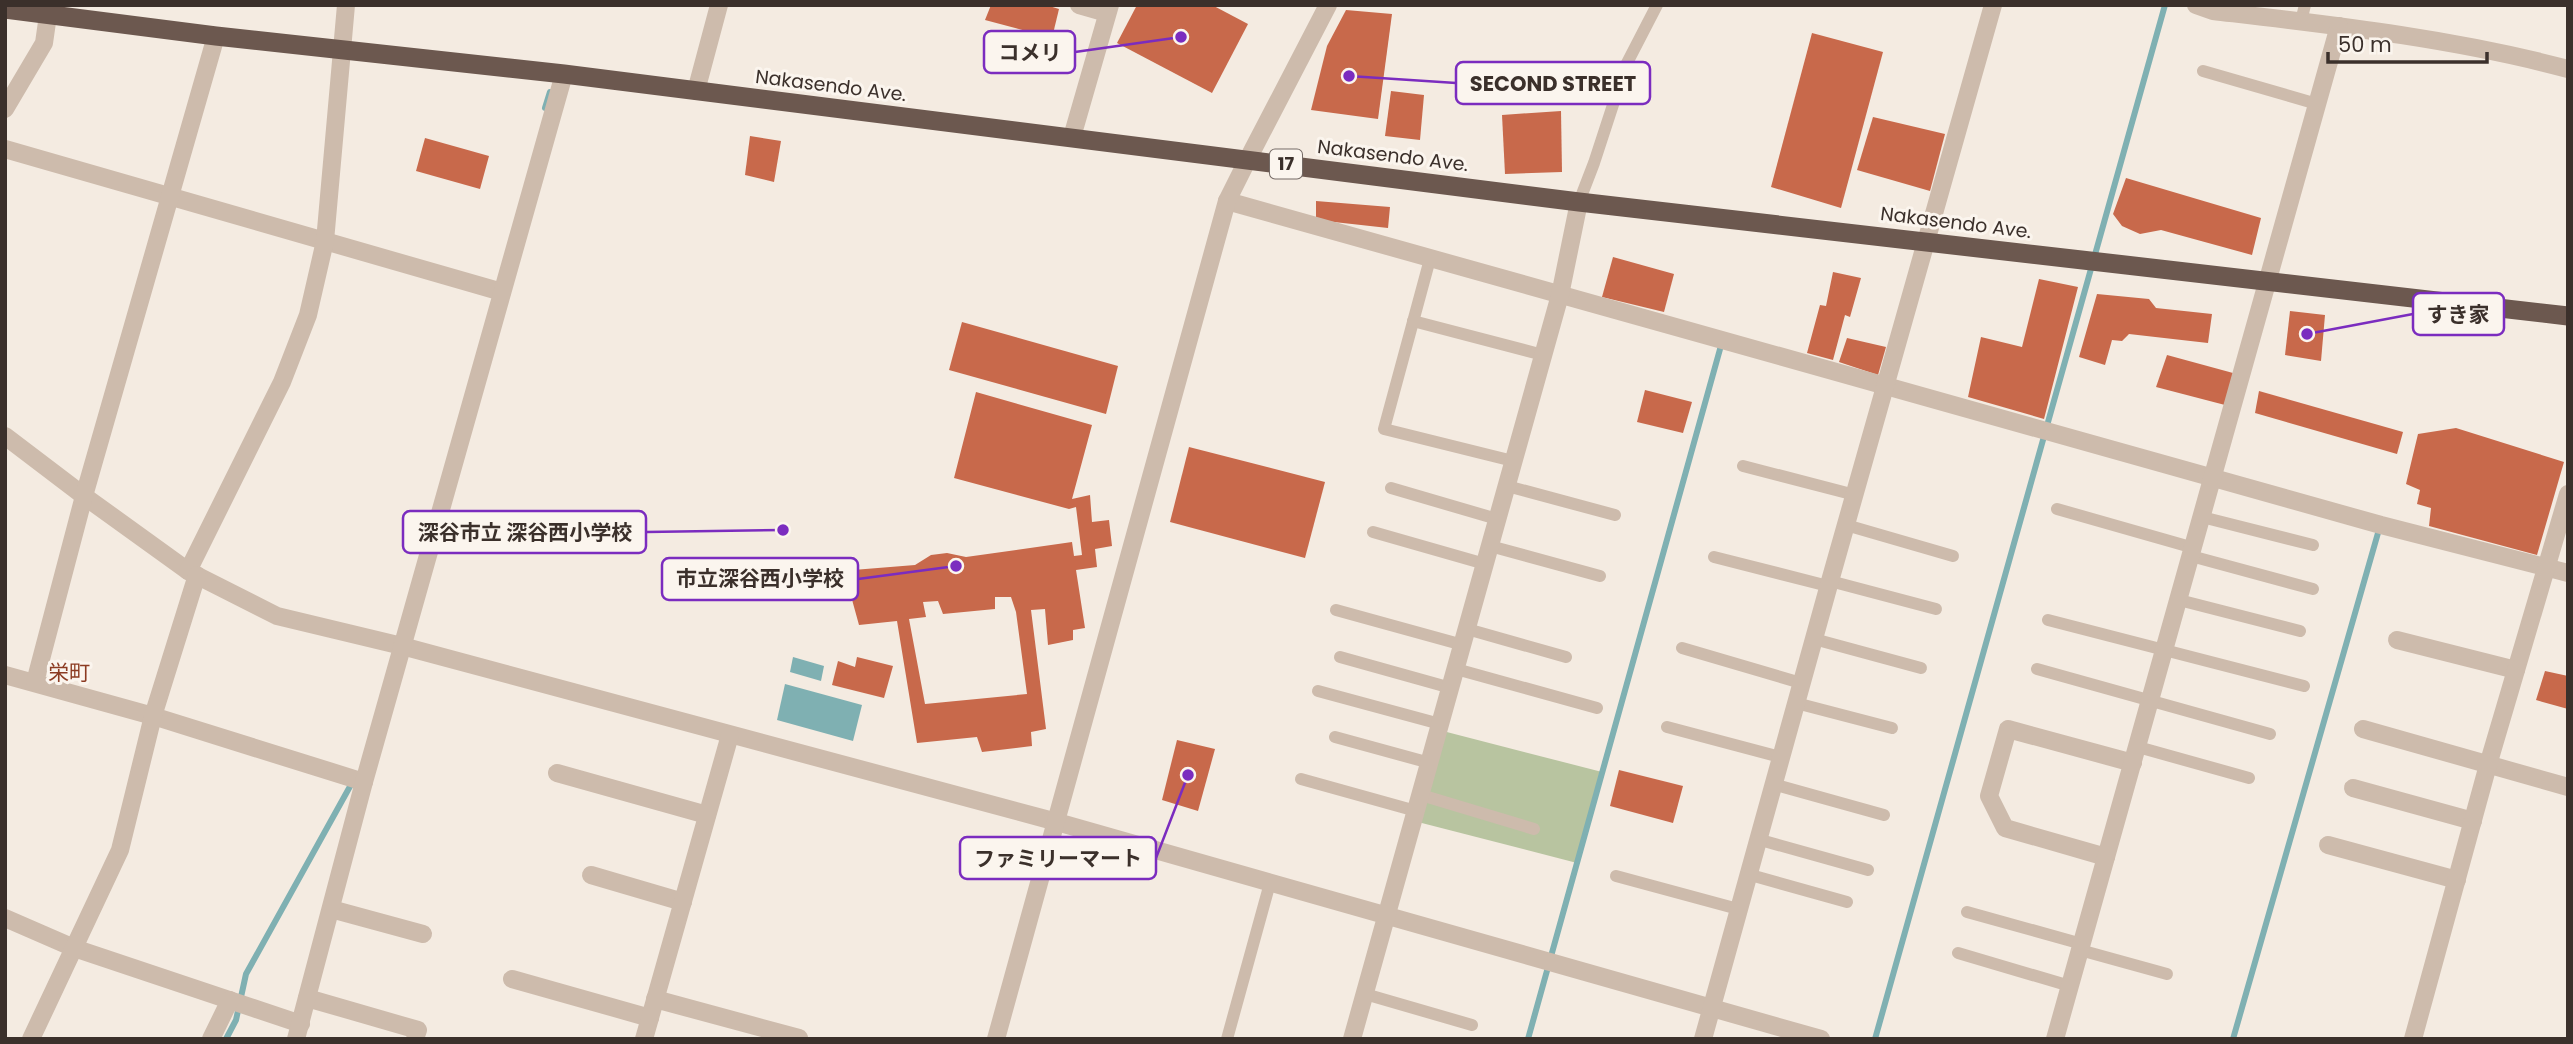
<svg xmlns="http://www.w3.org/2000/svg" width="2573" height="1044" font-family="Poppins,'Noto Sans JP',sans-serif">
<rect width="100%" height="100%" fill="#f4ebe1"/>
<polygon fill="#b8c4a0" points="1439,730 1602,772 1577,863 1414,821"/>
<g fill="#7fb0b2">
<polygon points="793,657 824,666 821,681 790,672"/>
<polygon points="785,684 862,705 853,741 777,720"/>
</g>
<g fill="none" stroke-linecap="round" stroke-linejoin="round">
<g stroke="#7fb0b2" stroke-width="6">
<polyline points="545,108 550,92"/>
<polyline points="226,1039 236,1020 246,974 353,781"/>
<polyline points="1528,1039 1722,342"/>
<polyline points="1875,1039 2165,5"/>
<polyline points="2233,1039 2380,526"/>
</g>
</g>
<g fill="#c8694b" fill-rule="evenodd">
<polygon points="991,5 1046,5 1059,9 1052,38 985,20"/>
<polygon points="1137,5 1212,5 1248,24 1212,93 1117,43"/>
<polygon points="1346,10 1392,14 1378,119 1311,110 1327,46"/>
<polygon points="1812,33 1883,52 1841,208 1771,187"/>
<polygon points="1391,91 1424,95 1420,140 1385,136"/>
<polygon points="1561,111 1562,172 1505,174 1502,115"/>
<polygon points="1873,117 1945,134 1930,191 1857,170"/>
<polygon points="750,136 781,141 774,182 745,175"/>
<polygon points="425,138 489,156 480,189 416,171"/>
<polygon points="2126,178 2261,218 2252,255 2161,230 2140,234 2122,226 2113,214"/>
<polygon points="1316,201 1390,207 1388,228 1316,220"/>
<polygon points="1613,257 1674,274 1664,312 1602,297"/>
<polygon points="1833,272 1861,278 1850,317 1845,315 1833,360 1807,353 1820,305 1826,306"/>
<polygon points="2039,279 2078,287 2044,419 1968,397 1981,337 2022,347"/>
<polygon points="2097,294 2149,299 2156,308 2212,314 2208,343 2129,334 2122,341 2112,340 2105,365 2079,357"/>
<polygon points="2290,311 2325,315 2321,361 2285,355"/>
<polygon points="962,322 1118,366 1106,414 949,370"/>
<polygon points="1847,338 1886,347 1878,375 1839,362"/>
<polygon points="2167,355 2233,373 2225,405 2156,387"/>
<polygon points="1645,390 1692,402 1683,433 1637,422"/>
<polygon points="2259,391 2403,432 2397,454 2255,413"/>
<path d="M976,392l116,33 -20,74 18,-4 2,27 17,-2 3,26 -17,3 2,18 -21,3 9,58 -12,2v10l-25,5 -3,-36 -14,1 15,119 -15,3 1,14 -50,6 -5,-15 -60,6 -20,-122 -38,4 -8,-29 5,-14 -3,-12 62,-5 16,-10 16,-2 19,4 106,-15 2,14 8,-1 -6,-48 -7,2 -115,-31zM995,597h16l5,15 11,82 -102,10 -16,-85 17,-2 -3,-15 15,-1 5,13 52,-5z"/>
<polygon points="2456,428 2564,462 2537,555 2429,526 2431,508 2417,504 2420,490 2406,484 2418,434"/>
<polygon points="1189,447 1325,482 1305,558 1170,522"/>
<polygon points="857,657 893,666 884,698 832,685 838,661 855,667"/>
<polygon points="2545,671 2568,676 2568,709 2536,700"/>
<polygon points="1177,740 1215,749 1198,811 1162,800"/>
<polygon points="1619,770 1683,786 1673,823 1610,806"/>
</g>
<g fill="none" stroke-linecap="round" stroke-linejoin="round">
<g stroke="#cdbbac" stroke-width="12">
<polyline points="2301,21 2305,5"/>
<polyline points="2203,71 2317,104"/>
<polyline points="1579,202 1594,163 1626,65 1657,5"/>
<polyline points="1430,259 1384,429 1513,461"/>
<polyline points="1413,321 1543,355"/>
<polyline points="1743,466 1855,495"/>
<polyline points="1507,486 1615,515"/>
<polyline points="1391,488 1497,519"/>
<polyline points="2057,509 2194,548"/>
<polyline points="2202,517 2313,545"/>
<polyline points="1846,525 1953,556"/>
<polyline points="1373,532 1485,564"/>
<polyline points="1490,546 1600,576"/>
<polyline points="2191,556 2313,589"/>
<polyline points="1714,557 1828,586"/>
<polyline points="1830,581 1936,609"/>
<polyline points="2179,600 2300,631"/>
<polyline points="1336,610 1463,645"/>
<polyline points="2048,620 2304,686"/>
<polyline points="1467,629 1566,657"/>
<polyline points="1814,639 1921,668"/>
<polyline points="1682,648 1801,683"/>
<polyline points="1340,657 1451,688"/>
<polyline points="1456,669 1597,708"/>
<polyline points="2037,669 2270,734"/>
<polyline points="1318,691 1440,724"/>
<polyline points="1796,703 1892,728"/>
<polyline points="1667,727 1780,757"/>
<polyline points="1335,737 1430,763"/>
<polyline points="2138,747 2249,778"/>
<polyline points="1301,779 1416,811"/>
<polyline points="1773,784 1884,815"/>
<polyline points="1421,795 1534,829"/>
<polyline points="1757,839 1868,870"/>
<polyline points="1747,874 1847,902"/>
<polyline points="1616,876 1738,909"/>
<polyline points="1967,912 2082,944"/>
<polyline points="2080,950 2167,974"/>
<polyline points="1958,953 2070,986"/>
<polyline points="1365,994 1472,1025"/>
<polyline points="1227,1039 1270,883"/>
</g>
<g stroke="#cdbbac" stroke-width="18">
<polyline points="1079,5 1107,13"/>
<path d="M2196,5l17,6c119,14 239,27 355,58"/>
<polyline points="696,91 719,5"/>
<polyline points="5,109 44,43 48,15"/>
<polyline points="1072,137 1110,5"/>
<polyline points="5,149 502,292"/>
<polyline points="1248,159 1328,5"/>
<polyline points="1227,201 2381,525 2568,573"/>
<polyline points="5,436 84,496 188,571 277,616 402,646 1057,822 1821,1039"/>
<polyline points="188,571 282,382 308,315 325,241 346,5"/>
<polyline points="2397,640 2516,670"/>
<polyline points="5,675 153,716 364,782"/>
<polyline points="35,682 84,496 216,36"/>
<polyline points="2363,729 2568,787"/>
<polyline points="557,773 707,815"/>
<polyline points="2353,788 2473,821"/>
<polyline points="2328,845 2457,880"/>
<polyline points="2106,857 2005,828 1989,796 2008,729 2133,763"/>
<polyline points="591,875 683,902"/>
<polyline points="331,909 423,934"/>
<polyline points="5,918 74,948 301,1024"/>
<polyline points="512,979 650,1018"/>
<polyline points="307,998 418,1030 415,1039"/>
<polyline points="655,999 799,1038"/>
<polyline points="31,1039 120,850 153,716 197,575"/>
<polyline points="211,1039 230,1000"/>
<polyline points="296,1039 364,782 564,74"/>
<polyline points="644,1039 730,735"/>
<polyline points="1352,1039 1560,295 1579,202"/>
<polyline points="1703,1039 1830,581 1993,5"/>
<polyline points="2055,1039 2339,26"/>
<polyline points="2413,1039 2488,765 2568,494"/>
</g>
<polyline stroke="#cdbbac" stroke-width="18" points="996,1039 1227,201 1248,159"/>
<polyline stroke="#6c584f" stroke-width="19" points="5,9 216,36 564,74 1579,202 2568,316"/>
</g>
<g text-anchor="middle" stroke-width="6" stroke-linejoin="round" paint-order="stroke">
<rect fill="#fbf5ee" stroke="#756b66" stroke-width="2" x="1270" y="149.5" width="32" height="29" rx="5"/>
<g font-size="18" font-weight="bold" fill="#3b302b">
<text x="1286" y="170">17</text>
</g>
<g font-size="19" fill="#3b302b" stroke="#fbf5ee">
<text transform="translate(831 85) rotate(7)" y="7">Nakasendo Ave.</text>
<text transform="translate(1393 155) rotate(7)" y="7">Nakasendo Ave.</text>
<text transform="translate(1956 222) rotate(7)" y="7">Nakasendo Ave.</text>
</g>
<g font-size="21" fill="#8c3b22" stroke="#fbf5ee">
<text x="69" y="680">栄町</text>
</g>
</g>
<path fill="none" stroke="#7b2cbf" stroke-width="2.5" d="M1181 37L1075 52M1349 76L1456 83M2307 334L2413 314M783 530L646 532M956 566L858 579M1188 775L1156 858"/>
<g fill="#7b2cbf" stroke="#fbf5ee" stroke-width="2.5">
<circle cx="1181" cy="37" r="7"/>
<circle cx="1349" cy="76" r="7"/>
<circle cx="2307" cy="334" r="7"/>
<circle cx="783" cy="530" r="7"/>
<circle cx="956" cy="566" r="7"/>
<circle cx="1188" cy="775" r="7"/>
</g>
<g fill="#fbf5ee" stroke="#7b2cbf" stroke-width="2.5">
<rect x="984" y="31" width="91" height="42" rx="7"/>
<rect x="1456" y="62" width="194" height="42" rx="7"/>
<rect x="2413" y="293" width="91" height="42" rx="7"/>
<rect x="403" y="511" width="243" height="42" rx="7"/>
<rect x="662" y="558" width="196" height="42" rx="7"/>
<rect x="960" y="837" width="196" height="42" rx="7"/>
</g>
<g font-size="21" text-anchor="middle" font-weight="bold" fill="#3b302b">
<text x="1030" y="60">コメリ</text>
<text x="1553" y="91">SECOND STREET</text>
<text x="2458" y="322">すき家</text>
<text x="525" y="540">深谷市立 深谷西小学校</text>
<text x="760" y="586">市立深谷西小学校</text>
<text x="1058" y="866">ファミリーマート</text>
</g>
<rect width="2573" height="1044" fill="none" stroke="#3b302b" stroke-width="14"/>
<path d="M2328 52v10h159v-10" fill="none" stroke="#3b302b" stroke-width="3.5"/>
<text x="2338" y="52" font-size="21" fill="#3b302b" stroke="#fbf5ee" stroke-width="5" paint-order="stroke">50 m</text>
</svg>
